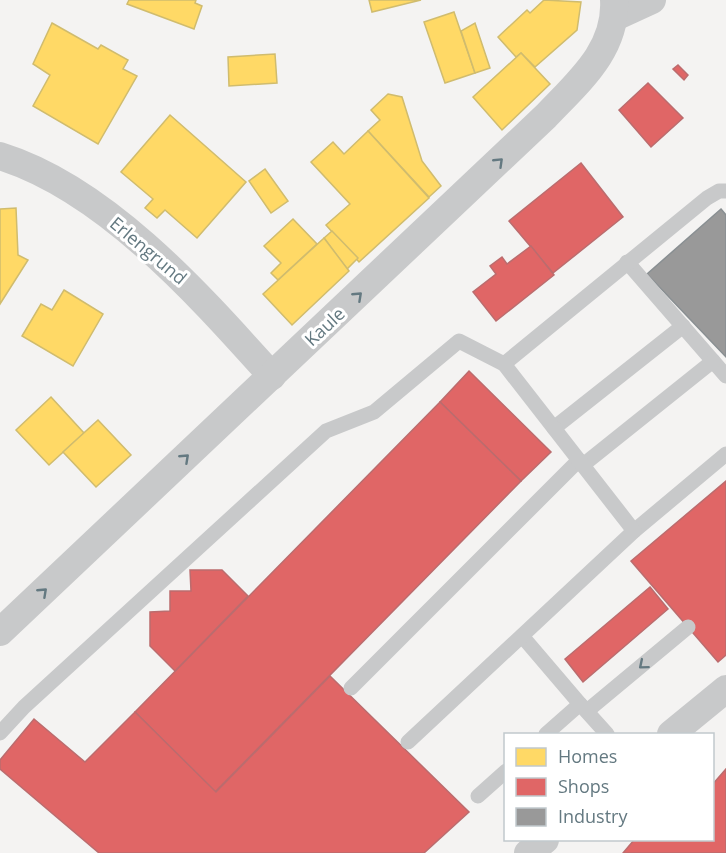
<svg xmlns="http://www.w3.org/2000/svg" width="726" height="853" font-family="'Open Sans',sans-serif">
<rect width="100%" height="100%" fill="#f4f3f2"/>
<g fill="#ffd966" stroke="#d0bc6e" stroke-width="1.5">
<polygon points="129,0 196,0 195,3 202,6 194,29 127,4"/>
<polygon points="369,0 421,0 372,12"/>
<polygon points="544,0 581,2 577,30 535,67 521,53 516,57 498,37 527,10 530,13"/>
<polygon points="454,12 475,73 445,83 424,22"/>
<polygon points="52,23 98,49 101,45 128,60 123,69 137,76 98,144 33,106 50,75 33,64"/>
<polygon points="475,23 490,68 475,73 461,31"/>
<polygon points="521,53 550,84 502,130 473,97"/>
<polygon points="275,54 277,83 229,86 228,57"/>
<polygon points="388,94 402,97 422,161 441,186 429,197 368,131 380,120 371,110"/>
<polygon points="170,115 246,182 197,238 165,210 157,218 145,208 153,199 121,172"/>
<polygon points="368,131 429,198 359,262 326,225 350,204 311,162 333,142 344,154"/>
<polygon points="265,169 288,201 271,213 249,181"/>
<polygon points="16,208 18,255 28,260 0,304 0,209"/>
<polygon points="293,219 317,244 278,280 271,273 281,263 264,246"/>
<polygon points="332,231 358,258 347,269 324,238"/>
<polygon points="324,238 349,271 292,325 263,294"/>
<polygon points="64,290 103,314 73,366 22,336 41,304 52,310"/>
<polygon points="51,397 84,433 49,465 16,430"/>
<polygon points="98,420 131,455 96,487 63,452"/>
</g>
<g fill="#e06666" stroke="#bb6c6e" stroke-width="1.5">
<polygon points="678,65 688,75 684,80 673,69"/>
<polygon points="648,83 683,118 651,147 619,110"/>
<polygon points="581,163 623,217 553,273 509,221"/>
<polygon points="531,246 554,275 496,321 473,292 496,274 490,266 502,257 507,264"/>
<polygon points="469,371 551,452 521,481 440,402"/>
<polygon points="440,402 521,481 215,792 135,712"/>
<polygon points="726,481 726,655 718,662 631,561"/>
<polygon points="190,570 222,570 248,596 175,671 150,646 150,612 170,611 170,591 191,591"/>
<polygon points="650,587 668,609 583,682 565,659"/>
<polygon points="330,676 469,812 424,853 99,853 0,769 0,760 34,719 85,762 135,712 216,792"/>
<polygon points="726,769 726,853 623,853 634,840 712,840 712,785"/>
</g>
<polygon fill="#999" stroke="#898f92" stroke-width="1.5" points="721,209 726,215 726,357 647,274"/>
<g fill="none" stroke-linecap="round" stroke-linejoin="round">
<g stroke="#c8c9ca" stroke-width="15">
<polyline points="627,262 726,376"/>
<polyline points="504,364 707,198 719,191 726,191"/>
<polyline points="554,428 683,326"/>
<polyline points="583,465 713,361"/>
<polyline points="634,531 726,454"/>
<polyline points="522,636 580,704"/>
<polyline points="351,688 579,460"/>
<polyline points="587,711 688,627"/>
<polyline points="0,733 24,707 326,431 374,412 459,341 504,364 634,531 408,742"/>
<polyline points="546,734 580,704 607,734"/>
<polyline points="478,796 506,771"/>
</g>
<g stroke="#c8c9ca" stroke-width="28">
<polyline points="615,17 652,0"/>
<path d="M0,156c106,33 200,140 272,220"/>
<path d="M0,632l546,-516c32,-34 71,-66 68,-116"/>
<polyline points="671,734 726,689"/>
<polyline points="528,853 545,840"/>
</g>
</g>
<defs><path id="oneway-chevron" d="M-2-3.5L2.5 0L-2 3.5" fill="none" stroke-width="1.6" stroke-linecap="round" stroke-linejoin="round" transform="scale(1.5)"/></defs>
<g stroke="#647981">
<use href="#oneway-chevron" transform="translate(499 162) rotate(-44)"/>
<use href="#oneway-chevron" transform="translate(358 296) rotate(-43)"/>
<use href="#oneway-chevron" transform="translate(185 458) rotate(-43)"/>
<use href="#oneway-chevron" transform="translate(43 592) rotate(-43)"/>
<use href="#oneway-chevron" transform="translate(643 665) rotate(140)"/>
</g>
<g text-anchor="middle" stroke-width="6" stroke-linejoin="round" paint-order="stroke">
<g font-size="18" fill="#647981" stroke="#fff">
<text transform="translate(148 251) rotate(40)" y="6">Erlengrund</text>
<text transform="translate(325 327) rotate(-43)" y="6">Kaule</text>
</g>
</g>
<rect x="504" y="733" width="210" height="108" fill="#ffffff" stroke="#c1c9cd" stroke-width="1.5"/>
<rect x="516" y="748" width="30" height="18" fill="#ffd966" stroke="#c1c9cd" stroke-width="1.5"/>
<text x="558" y="763" font-size="18" fill="#647981">Homes</text>
<rect x="516" y="778" width="30" height="18" fill="#e06666" stroke="#c1c9cd" stroke-width="1.5"/>
<text x="558" y="793" font-size="18" fill="#647981">Shops</text>
<rect x="516" y="808" width="30" height="18" fill="#999999" stroke="#c1c9cd" stroke-width="1.5"/>
<text x="558" y="823" font-size="18" fill="#647981">Industry</text>
</svg>
